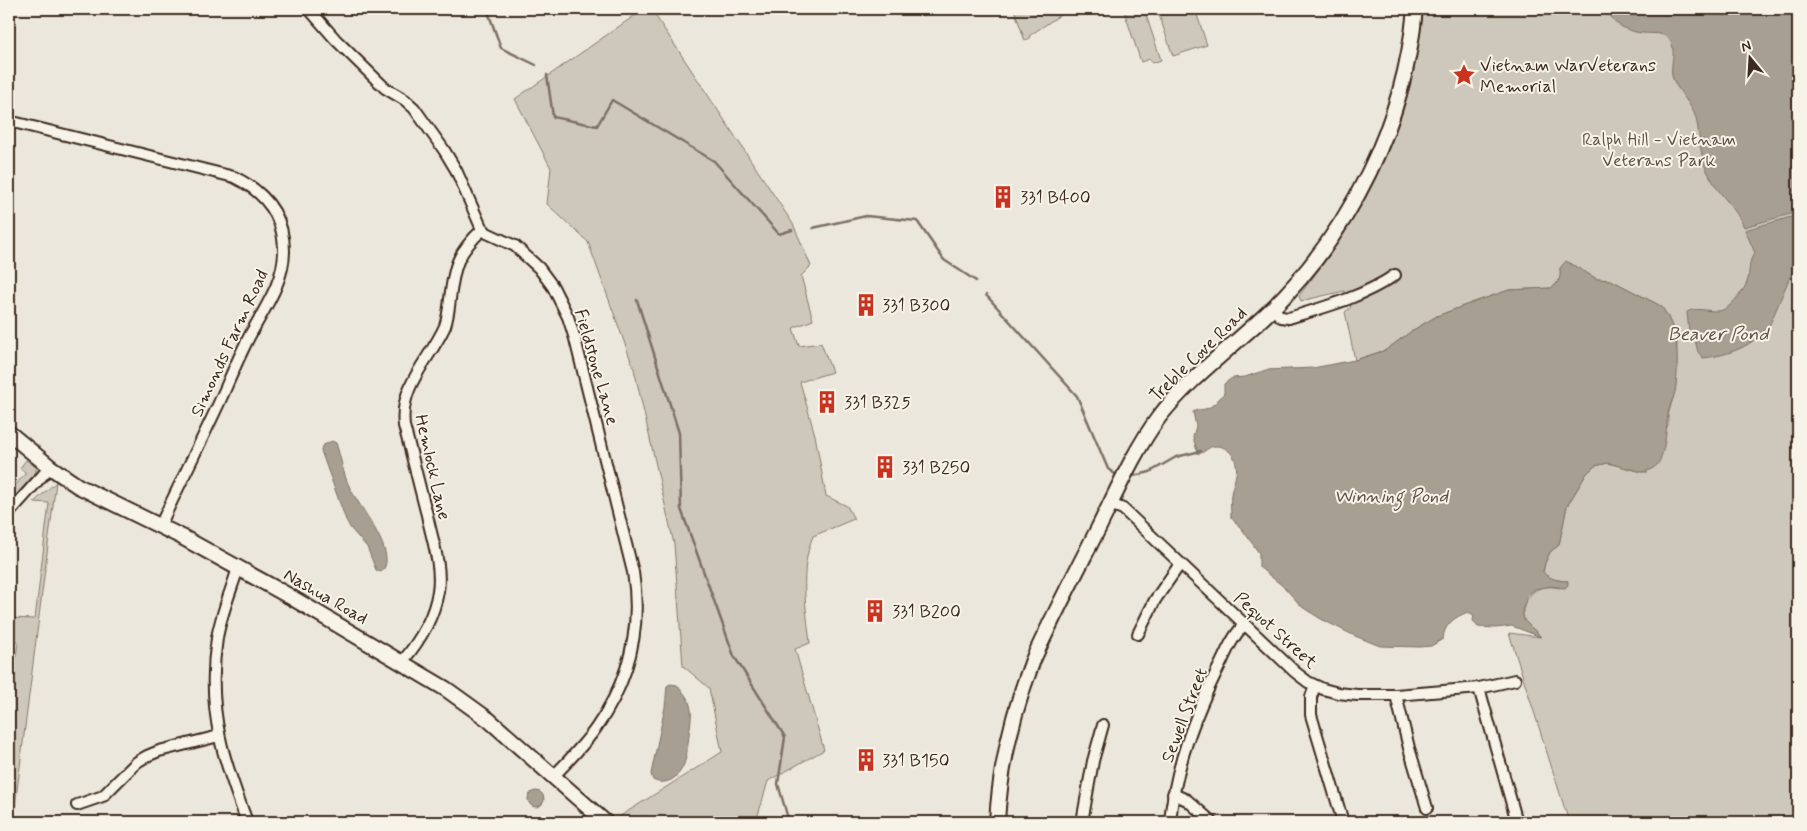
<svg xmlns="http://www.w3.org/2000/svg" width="1807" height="831" font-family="Mynerve,sans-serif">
<rect width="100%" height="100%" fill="#ece7dc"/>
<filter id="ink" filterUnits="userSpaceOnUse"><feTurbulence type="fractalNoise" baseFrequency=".02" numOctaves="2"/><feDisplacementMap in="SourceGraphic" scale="10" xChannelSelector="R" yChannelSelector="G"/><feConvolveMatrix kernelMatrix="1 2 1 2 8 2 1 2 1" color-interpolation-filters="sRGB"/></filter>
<g filter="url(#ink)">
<g fill="#cec8bc" stroke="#84796d">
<path d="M644,9h7l142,215 18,42 -10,10 12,44 -20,8 6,18 22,-3 11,29 -32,10 15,53 11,61 21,10 7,13 -41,17c-14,35 -7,71 -3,107l-15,6 29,101 -56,31 -12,41h-135l-4,-4 105,-66 -13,-64 -26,-22 -9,-122 -40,-175 -46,-127 -41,-38 4,-36 -36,-69z"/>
<polygon points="1014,9 1061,9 1063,13 1029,36 1030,38 1025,41"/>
<polygon points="1130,9 1144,9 1161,60 1152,63 1150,59 1141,62 1124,11"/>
<polygon points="1157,9 1195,9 1207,45 1173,56"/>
<path d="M1423,9h375v813h-229l-60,-189 31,4c-3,-7 -12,-10 -16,-17 -2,-6 -1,-11 1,-16 7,-17 19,-19 35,-16l8,-7c-9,0 -18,-2 -25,-8l2,-10 5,-11 9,-7 8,-39 20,-33 8,-7 13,-3 34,9h5l21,-47v-10l7,-24 2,-48 -2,-9 3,-3 -5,-2 -5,-12 -6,-10 -5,-3 -46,-24 -14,-1 -23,-13 -3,-3 -11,5c1,9 0,14 -9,20l-42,2 -43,15 -29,11 -24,14 -27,20 -31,10 -10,-48 6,-5 -7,-16 -43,10 -2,-5c21,-28 42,-55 59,-85 36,-61 59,-131 65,-202z"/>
<polygon points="26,460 37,468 34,475 9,503 9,492 26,473 20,468"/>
<polygon points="56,482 13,822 9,822 9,713 18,642 9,641 9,618 35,619 49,503 34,502"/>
</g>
<g fill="#a89f93" stroke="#7c7064">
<path d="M1608,9h190v203l-54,15c-8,-19 -23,-30 -32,-47 -4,-7 -9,-16 -10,-25 -3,-12 -3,-25 -6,-37 -5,-15 -17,-25 -23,-39 -5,-14 6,-29 -5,-41 -6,-6 -17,-4 -25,-5 -15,-1 -32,-9 -35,-24z"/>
<path d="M1798,215v48l-6,9 -22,52c-16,22 -40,31 -67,34l-5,-6 -3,-12 -6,-7 -2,-21c12,-7 26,3 38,-3 7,-4 20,-20 22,-27 4,-11 0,-20 8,-29l-10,-23z"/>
<path d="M1566,261l31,18 14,1 46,24 5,3 6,10 5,12 4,1 1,2 -3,2c3,16 3,42 0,58 -2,8 -6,15 -7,22 -2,15 -2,31 -8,46 -3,7 -10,11 -18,12l-34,-9 -13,3 -8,7 -20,33 -8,39 -9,7 -5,11 -2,9c6,7 16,9 25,9v4l-3,3 -14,-2 -16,3 -7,6 -6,15 2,10 17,17 -29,-11 -16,2 -18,-1 -5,-6 1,-6 -6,-3c-13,5 -24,12 -25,27l-12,7 -11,1 -40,-1 -25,-10 -34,-17 -19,-12 -18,-20 -25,-20v-14l-17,-24 -11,-11c0,-8 -1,-17 0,-24 1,-7 4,-13 5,-20 3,-13 -6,-28 -20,-28 -8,0 -11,7 -18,8l-5,-17 3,-11 -3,-14c5,-3 7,-2 12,-3 7,-1 15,-11 19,-16v-9l8,-6 13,-1 21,-7 47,-2 42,-8 31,-10 27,-20 24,-14 29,-11 43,-15 42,-2c9,-6 10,-11 9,-20z"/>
<path d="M332,441l4,2c5,15 7,31 14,45 7,16 51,68 31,84l-5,-2 -9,-23 -16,-18 -5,-9 -25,-69 1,-5z"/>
<path d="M670,684l7,1c5,6 11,12 13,20 3,9 0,21 -1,30 -2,16 -2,36 -18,45 -7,3 -12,3 -18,0l-2,-6 14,-67 2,-21z"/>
<circle cx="536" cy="799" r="8"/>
</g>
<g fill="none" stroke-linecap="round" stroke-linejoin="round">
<g stroke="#7c7064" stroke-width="2.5">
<polyline points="487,9 501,48 536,65"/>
<polyline points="547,75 553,117 597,126 612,100 714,161 779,234 792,230"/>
<polyline points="813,228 866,216 917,221 944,260 976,281"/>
<polyline points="986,295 1077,396 1108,469 1115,474"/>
<polyline points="637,300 679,433 681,509 734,656 785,737 778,784 789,822"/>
<polyline points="1133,476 1150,472 1176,457 1201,451"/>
</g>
<defs>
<g id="minor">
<path d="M309,9l27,31 49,48 20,12 9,8 30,42 12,20 25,57 6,6 28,13 24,22 14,19 15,30 7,22 58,233c9,56 -4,109 -37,156 -12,17 -28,33 -43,49"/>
<path d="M9,121l225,56c31,15 50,39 50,74 0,33 -23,62 -37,90 -10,20 -19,42 -28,62 -19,41 -40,82 -59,123"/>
<path d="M1272,308l9,9 8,1c36,-11 74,-21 106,-43"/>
<polyline points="1110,504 1123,509 1295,672 1308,682 1323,689 1338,693 1357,695 1396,695 1479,688 1515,680"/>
<polyline points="9,513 50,467"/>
<path d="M238,568c-7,23 -17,46 -21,70 -5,32 -4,68 3,100 6,29 17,56 27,84"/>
<polyline points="1138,634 1155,600 1180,564"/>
<path d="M402,662c17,-20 32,-44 36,-71 4,-25 -6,-52 -11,-76 -8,-30 -15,-60 -23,-89 -5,-41 26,-66 41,-100 3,-9 4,-18 5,-27 4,-33 7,-46 33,-70"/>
<polyline points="1315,686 1311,697 1311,715 1343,822"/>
<polyline points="1479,688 1517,822"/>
<polyline points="1396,695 1409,748 1427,808"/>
<polyline points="1173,794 1187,800 1212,822"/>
<polyline points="77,805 103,796 137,762 147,756 159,751 219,736"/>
<polyline points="1082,822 1093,761 1103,725"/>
<path d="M1170,822c5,-57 26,-111 52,-161 6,-13 12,-26 22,-36"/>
</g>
<g id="major">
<polyline points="9,433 50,467 78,486 182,537 289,596 446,689 489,720 605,822"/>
<path d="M997,822c3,-55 16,-110 36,-162 20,-44 43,-88 65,-131 19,-38 36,-78 61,-112 32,-41 75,-71 112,-107 80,-79 134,-189 144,-301"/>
</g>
</defs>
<use href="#minor" stroke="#3b2a1e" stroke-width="14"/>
<use href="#major" stroke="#3b2a1e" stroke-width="18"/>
<use href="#minor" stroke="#f7f3e8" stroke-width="10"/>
<use href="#major" stroke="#f7f3e8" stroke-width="14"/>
</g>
</g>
<defs>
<symbol id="sight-bare" viewBox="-9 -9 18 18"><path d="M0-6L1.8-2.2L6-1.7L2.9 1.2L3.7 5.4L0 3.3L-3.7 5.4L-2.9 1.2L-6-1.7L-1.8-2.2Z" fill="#c8321e" stroke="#f7f3e8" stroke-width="2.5" paint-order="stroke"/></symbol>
<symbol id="building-bare" viewBox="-9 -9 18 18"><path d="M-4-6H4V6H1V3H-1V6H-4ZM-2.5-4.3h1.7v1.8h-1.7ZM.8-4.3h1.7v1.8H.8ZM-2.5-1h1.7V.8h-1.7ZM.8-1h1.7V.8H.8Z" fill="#c8321e" stroke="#f7f3e8" stroke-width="2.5" paint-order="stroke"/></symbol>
</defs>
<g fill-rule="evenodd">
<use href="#sight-bare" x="1448" y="59" width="32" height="32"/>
<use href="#building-bare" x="987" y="181" width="32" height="32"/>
<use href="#building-bare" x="850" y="289" width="32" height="32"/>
<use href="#building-bare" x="811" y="386" width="32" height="32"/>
<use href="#building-bare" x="869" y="451" width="32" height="32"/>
<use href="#building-bare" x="859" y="595" width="32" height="32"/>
<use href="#building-bare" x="850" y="744" width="32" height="32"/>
</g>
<g text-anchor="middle" stroke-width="4" stroke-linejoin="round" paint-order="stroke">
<g font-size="18" fill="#3b2a1e" stroke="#f7f3e8" text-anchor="start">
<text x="1480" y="71">Vietnam WarVeterans<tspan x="1480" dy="21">Memorial</tspan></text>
<text x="1020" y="203">331 B400</text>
<text x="882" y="311">331 B300</text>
<text x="844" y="408">331 B325</text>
<text x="902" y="473">331 B250</text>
<text x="892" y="617">331 B200</text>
<text x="882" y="766">331 B150</text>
</g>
<g font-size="18" fill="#605246" stroke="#f7f3e8">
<text x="1659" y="145">Ralph Hill - Vietnam<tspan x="1659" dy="21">Veterans Park</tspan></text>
</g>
<g font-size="18" fill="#3b2a1e" stroke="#f7f3e8">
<text transform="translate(229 343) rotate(-65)" y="6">Simonds Farm Road</text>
<text transform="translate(1198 354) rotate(-44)" y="6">Treble Cove Road</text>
<text transform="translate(597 367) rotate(74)" y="6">Fieldstone Lane</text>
<text transform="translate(433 467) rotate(77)" y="6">Hemlock Lane</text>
<text transform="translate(326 596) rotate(30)" y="6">Nashua Road</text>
<text transform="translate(1276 630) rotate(42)" y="6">Pequot Street</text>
<text transform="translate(1184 715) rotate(-69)" y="6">Sewell Street</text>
</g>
<g font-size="19" font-style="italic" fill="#615347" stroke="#f7f3e8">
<text x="1718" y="340">Beaver Pond</text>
<text x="1391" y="502">Winning Pond</text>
</g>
</g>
<rect width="1807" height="831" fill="none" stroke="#f7f3e8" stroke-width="30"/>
<rect x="15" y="15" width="1777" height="801" fill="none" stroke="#3b2a1e" stroke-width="2" filter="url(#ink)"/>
<g transform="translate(1750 58) rotate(342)" stroke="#f7f3e8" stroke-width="4" paint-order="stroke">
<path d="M0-4L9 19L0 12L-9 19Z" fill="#3b2a1e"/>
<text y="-8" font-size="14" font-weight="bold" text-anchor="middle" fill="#3b2a1e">N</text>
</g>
</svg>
